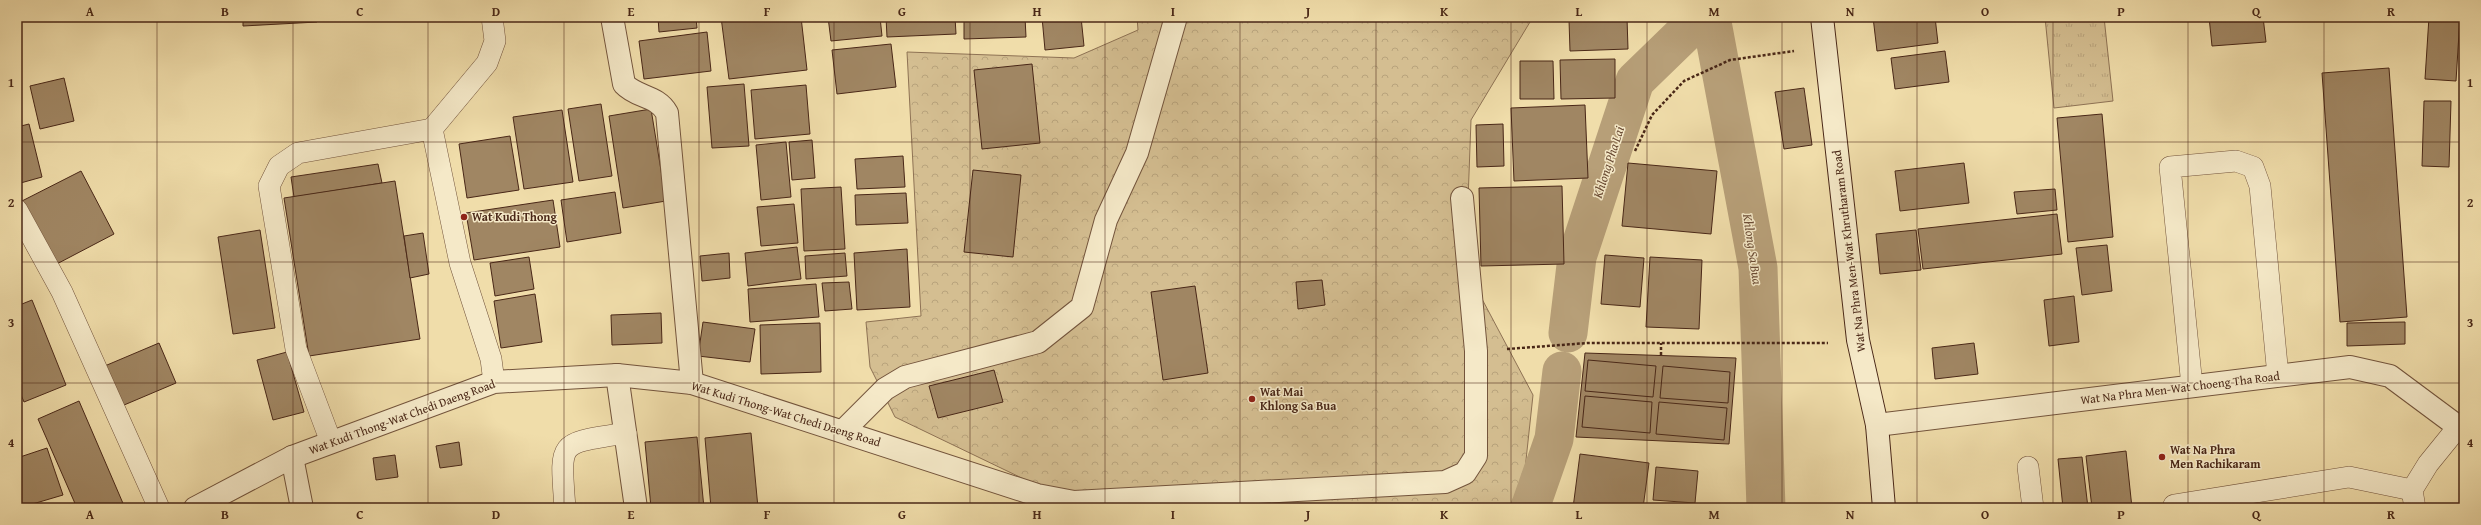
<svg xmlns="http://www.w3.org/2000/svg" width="2481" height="525" font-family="'Gentium Book Plus',serif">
<defs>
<pattern id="grass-tufts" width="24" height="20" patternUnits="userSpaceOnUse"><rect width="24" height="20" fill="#d4be91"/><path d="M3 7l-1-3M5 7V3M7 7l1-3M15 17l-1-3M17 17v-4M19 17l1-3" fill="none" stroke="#b8a37c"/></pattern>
<pattern id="forest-crowns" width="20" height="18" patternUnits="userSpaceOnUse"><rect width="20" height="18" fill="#d4be91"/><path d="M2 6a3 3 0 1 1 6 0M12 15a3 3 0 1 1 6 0" fill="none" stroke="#b8a37c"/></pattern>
</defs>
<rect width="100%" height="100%" fill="#f0ddaa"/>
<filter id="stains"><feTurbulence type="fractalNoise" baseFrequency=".005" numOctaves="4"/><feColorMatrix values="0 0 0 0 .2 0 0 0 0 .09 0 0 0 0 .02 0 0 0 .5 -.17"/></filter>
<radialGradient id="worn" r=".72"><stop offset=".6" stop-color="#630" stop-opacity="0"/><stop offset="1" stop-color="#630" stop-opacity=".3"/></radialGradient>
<polygon fill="url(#grass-tufts)" stroke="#8e7254" points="2045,17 2104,17 2113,101 2054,108"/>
<polygon fill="url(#forest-crowns)" stroke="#8e7254" points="1137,17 1533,17 1471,120 1468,201 1482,299 1533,395 1523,488 1507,508 1084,508 895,417 870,367 866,322 921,316 907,52 1074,58 1138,30"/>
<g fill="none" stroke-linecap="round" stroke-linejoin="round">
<g stroke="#b79f78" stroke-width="39">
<polyline points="1711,17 1758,268 1766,508"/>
<polyline points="1568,333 1577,257 1635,81 1701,17"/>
<polyline points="1530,508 1554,439 1562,371"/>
</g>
</g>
<g fill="#a08663" stroke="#492717">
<polygon points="243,17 317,17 317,22 243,26"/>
<polygon points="658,17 696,17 697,28 659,32"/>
<polygon points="721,17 801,17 807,70 729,79"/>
<polygon points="828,17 880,17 882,36 831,41"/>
<polygon points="886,17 955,17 956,34 887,37"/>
<polygon points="964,17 1025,17 1026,37 964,39"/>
<polygon points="1042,17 1081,17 1084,46 1045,50"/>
<polygon points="1873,17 1935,17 1938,43 1877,51"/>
<polygon points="2209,17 2263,17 2266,42 2212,46"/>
<polygon points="2429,17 2460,17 2456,81 2425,79"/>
<polygon points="1627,18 1628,49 1570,51 1569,20"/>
<polygon points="707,32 711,71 644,79 639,41"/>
<polygon points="891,44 896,87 837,94 832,50"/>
<polygon points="1945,51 1949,82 1895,89 1891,58"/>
<polygon points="1615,59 1615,98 1561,99 1560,60"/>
<polygon points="1520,61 1553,61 1554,99 1520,99"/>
<polygon points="1032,64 1040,143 982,149 974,70"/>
<polygon points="2389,68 2407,317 2340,322 2322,73"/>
<polygon points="64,78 74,121 40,129 30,86"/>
<polygon points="744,84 749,146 712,148 707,87"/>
<polygon points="806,85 810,134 755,139 751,90"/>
<polygon points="1804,88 1812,145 1784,149 1775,92"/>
<polygon points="2424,101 2451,101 2449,167 2422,166"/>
<polygon points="601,104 612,176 579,181 568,109"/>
<polygon points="1585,105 1588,178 1514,181 1511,108"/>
<polygon points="651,109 666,201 623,208 609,116"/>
<polygon points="562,110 573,182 524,189 513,117"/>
<polygon points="2102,114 2113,237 2068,242 2057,118"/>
<polygon points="29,124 42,177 17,184 17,127"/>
<polygon points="1503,124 1504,166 1477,167 1476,125"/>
<polygon points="510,136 519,190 467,198 459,144"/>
<polygon points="812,140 815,178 792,180 789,142"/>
<polygon points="786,142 791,197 761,200 756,145"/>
<polygon points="903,156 905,187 857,189 855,159"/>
<polygon points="1628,163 1717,171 1711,234 1622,226"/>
<polygon points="1964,163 1969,203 1900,211 1895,171"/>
<polygon points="378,164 382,183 294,197 291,177"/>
<polygon points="973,170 1021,175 1013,257 964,252"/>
<polygon points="81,171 114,234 51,267 18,203"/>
<polygon points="395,181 420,339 309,356 284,198"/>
<polygon points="1562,186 1564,264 1481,266 1479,188"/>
<polygon points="841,187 845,249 804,251 801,189"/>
<polygon points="2055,189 2057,210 2017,214 2014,192"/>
<polygon points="615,192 621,233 567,242 561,200"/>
<polygon points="906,193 908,223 856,225 855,195"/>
<polygon points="553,200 560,247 474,260 466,213"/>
<polygon points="794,204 798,243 761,246 757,207"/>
<polygon points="2057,214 2062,254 1923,269 1918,229"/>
<polygon points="260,230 275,328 233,334 218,237"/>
<polygon points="1916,230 1921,270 1880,274 1876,234"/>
<polygon points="423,233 429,274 410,278 404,236"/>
<polygon points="2107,245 2112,291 2082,295 2076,248"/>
<polygon points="797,247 801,279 748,286 745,253"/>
<polygon points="907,249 910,307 857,310 854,253"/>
<polygon points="729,253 730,278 702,281 700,256"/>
<polygon points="845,253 847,276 806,279 805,256"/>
<polygon points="1605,255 1644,258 1640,307 1601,304"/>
<polygon points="529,257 534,289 495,296 490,263"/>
<polygon points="1650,257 1702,260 1699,329 1646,327"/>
<polygon points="1322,280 1325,305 1298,309 1296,282"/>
<polygon points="849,282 852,309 825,311 822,283"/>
<polygon points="816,284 819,317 750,322 748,289"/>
<polygon points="1195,286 1208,373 1163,380 1151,292"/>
<polygon points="535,294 542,342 501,348 494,301"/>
<polygon points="2074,296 2079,342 2049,346 2044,300"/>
<polygon points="32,300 66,385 24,402 17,385 17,306"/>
<polygon points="661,313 662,343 612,345 611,315"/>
<polygon points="703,322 755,329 750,362 698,356"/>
<polygon points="2405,322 2405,344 2347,346 2347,323"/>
<polygon points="820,323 821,372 761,374 760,325"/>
<polygon points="159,343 176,383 117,408 100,368"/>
<polygon points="1974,343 1978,374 1935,379 1932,348"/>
<polygon points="287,352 304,412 273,420 257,360"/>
<polygon points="1585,353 1736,358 1729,444 1576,437"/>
<polygon points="1588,360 1656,366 1653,397 1585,391"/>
<polygon points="1663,366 1730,372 1728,403 1660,398"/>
<polygon points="994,370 1003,402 938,418 929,386"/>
<polygon points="1585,396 1652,402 1650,433 1582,427"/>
<polygon points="79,401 125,508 77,508 38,419"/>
<polygon points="1659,402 1727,408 1724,440 1656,434"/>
<polygon points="751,433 758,508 711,508 705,438"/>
<polygon points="697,437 704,508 651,508 645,442"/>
<polygon points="459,442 462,465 440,468 436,446"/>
<polygon points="47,448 63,495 19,508 17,458"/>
<polygon points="2126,451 2132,508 2092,508 2086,456"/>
<polygon points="1580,454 1649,463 1643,508 1573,508"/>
<polygon points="395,455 398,477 376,480 373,458"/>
<polygon points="2082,457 2088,508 2063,508 2058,459"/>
<polygon points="1656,467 1698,471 1695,503 1653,500"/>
</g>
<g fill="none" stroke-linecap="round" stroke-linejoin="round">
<defs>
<g id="lane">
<polyline points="492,17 495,41 487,63 432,129 460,263 491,359 494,382"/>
<polyline points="17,210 62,292 159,508"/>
<polyline points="2192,386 2170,167 2236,161 2253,167 2260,186 2278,376"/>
<polyline points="331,442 296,349 269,186 279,166 298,153 432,129"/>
<polyline points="2028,467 2033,508"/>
<polyline points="2174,505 2349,477 2412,490"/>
<path d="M565,508c-5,-69 -8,-64 61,-75"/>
<polyline points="2415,508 2412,490 2428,464 2458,427"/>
</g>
<g id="street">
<path d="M612,17l12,67c13,14 33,11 43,29l25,270"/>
<polyline points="617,375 636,508"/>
<polyline points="1877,425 2350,367 2390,376 2464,431"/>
<polyline points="843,431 885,389 905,377 1038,342 1082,307 1106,220 1137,153 1176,17"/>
<polyline points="292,457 302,508"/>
<polyline points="195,508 292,457 494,382 617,375 692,383 1037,495 1074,502 1445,482 1465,473 1476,456 1476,351 1462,198"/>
</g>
<polyline id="secondary" points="1822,17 1858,340 1877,425 1884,508"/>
</defs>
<use href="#lane" stroke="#73543c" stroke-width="22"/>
<use href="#street" stroke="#73543c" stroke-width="24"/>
<use href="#secondary" stroke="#492717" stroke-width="24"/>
<g stroke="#492717" stroke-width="2.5" stroke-dasharray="3 2" stroke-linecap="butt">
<polyline points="1635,151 1652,115 1684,81 1730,60 1794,51"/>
<polyline points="1507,349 1587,343 1828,343"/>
<polyline points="1661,355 1661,343"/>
</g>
<use href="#lane" stroke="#f5e9c8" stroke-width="21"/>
<use href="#street" stroke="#f5e9c8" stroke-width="22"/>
<use href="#secondary" stroke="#f5e9c8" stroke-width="22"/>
</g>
<path fill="none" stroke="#492717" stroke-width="1" stroke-opacity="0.55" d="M157,17v491M293,17v491M428,17v491M564,17v491M699,17v491M834,17v491M970,17v491M1105,17v491M1240,17v491M1376,17v491M1511,17v491M1647,17v491M1782,17v491M1917,17v491M2053,17v491M2188,17v491M2324,17v491M17,142h2447M17,262h2447M17,383h2447"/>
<g fill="#8f2418" stroke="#f5e9c8" stroke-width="1.5">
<circle cx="464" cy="217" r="4"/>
<circle cx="1252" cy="399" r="4"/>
<circle cx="2162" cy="457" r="4"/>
</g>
<g text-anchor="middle" stroke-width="3" stroke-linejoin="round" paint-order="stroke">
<g font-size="12" font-weight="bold" fill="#492717" stroke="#f5e9c8" text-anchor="start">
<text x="472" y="221">Wat Kudi Thong</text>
<text x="1260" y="396">Wat Mai<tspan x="1260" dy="14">Khlong Sa Bua</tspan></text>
<text x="2170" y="454">Wat Na Phra<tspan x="2170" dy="14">Men Rachikaram</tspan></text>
</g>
<g font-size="12" fill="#492717" stroke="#f5e9c8">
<text transform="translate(1849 251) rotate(-97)" y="4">Wat Na Phra Men-Wat Khrutharam Road</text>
<text transform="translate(2180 388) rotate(-7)" y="4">Wat Na Phra Men-Wat Choeng Tha Road</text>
<text transform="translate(786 414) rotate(17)" y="4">Wat Kudi Thong-Wat Chedi Daeng Road</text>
<text transform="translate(402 417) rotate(-20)" y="4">Wat Kudi Thong-Wat Chedi Daeng Road</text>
</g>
<g font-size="13" font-style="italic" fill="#6a4b34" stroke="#f5e9c8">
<text transform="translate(1608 162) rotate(-72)" y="5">Khlong Pha Lai</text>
<text transform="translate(1753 249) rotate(82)" y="5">Khlong Sa Bua</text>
</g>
</g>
<rect width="2481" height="525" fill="none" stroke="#f0ddaa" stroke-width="44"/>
<rect x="22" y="22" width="2437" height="481" fill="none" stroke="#492717" stroke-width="1.5"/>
<g font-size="13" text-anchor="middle" font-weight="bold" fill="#492717">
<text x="90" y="16">A</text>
<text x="225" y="16">B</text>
<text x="360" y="16">C</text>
<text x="496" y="16">D</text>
<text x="631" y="16">E</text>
<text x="767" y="16">F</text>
<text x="902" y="16">G</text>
<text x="1037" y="16">H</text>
<text x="1173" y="16">I</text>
<text x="1308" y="16">J</text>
<text x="1444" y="16">K</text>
<text x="1579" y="16">L</text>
<text x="1714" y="16">M</text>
<text x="1850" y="16">N</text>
<text x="1985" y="16">O</text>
<text x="2121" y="16">P</text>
<text x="2256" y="16">Q</text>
<text x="2391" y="16">R</text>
<text x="11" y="87">1</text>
<text x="2470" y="87">1</text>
<text x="11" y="207">2</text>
<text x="2470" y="207">2</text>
<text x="11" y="327">3</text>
<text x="2470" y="327">3</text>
<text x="11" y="447">4</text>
<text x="2470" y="447">4</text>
<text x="90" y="519">A</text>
<text x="225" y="519">B</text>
<text x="360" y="519">C</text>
<text x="496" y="519">D</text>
<text x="631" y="519">E</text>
<text x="767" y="519">F</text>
<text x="902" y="519">G</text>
<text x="1037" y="519">H</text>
<text x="1173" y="519">I</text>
<text x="1308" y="519">J</text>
<text x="1444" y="519">K</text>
<text x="1579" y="519">L</text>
<text x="1714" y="519">M</text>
<text x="1850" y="519">N</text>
<text x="1985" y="519">O</text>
<text x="2121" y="519">P</text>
<text x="2256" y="519">Q</text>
<text x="2391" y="519">R</text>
</g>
<rect width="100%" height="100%" filter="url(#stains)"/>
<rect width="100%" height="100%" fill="url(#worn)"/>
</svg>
